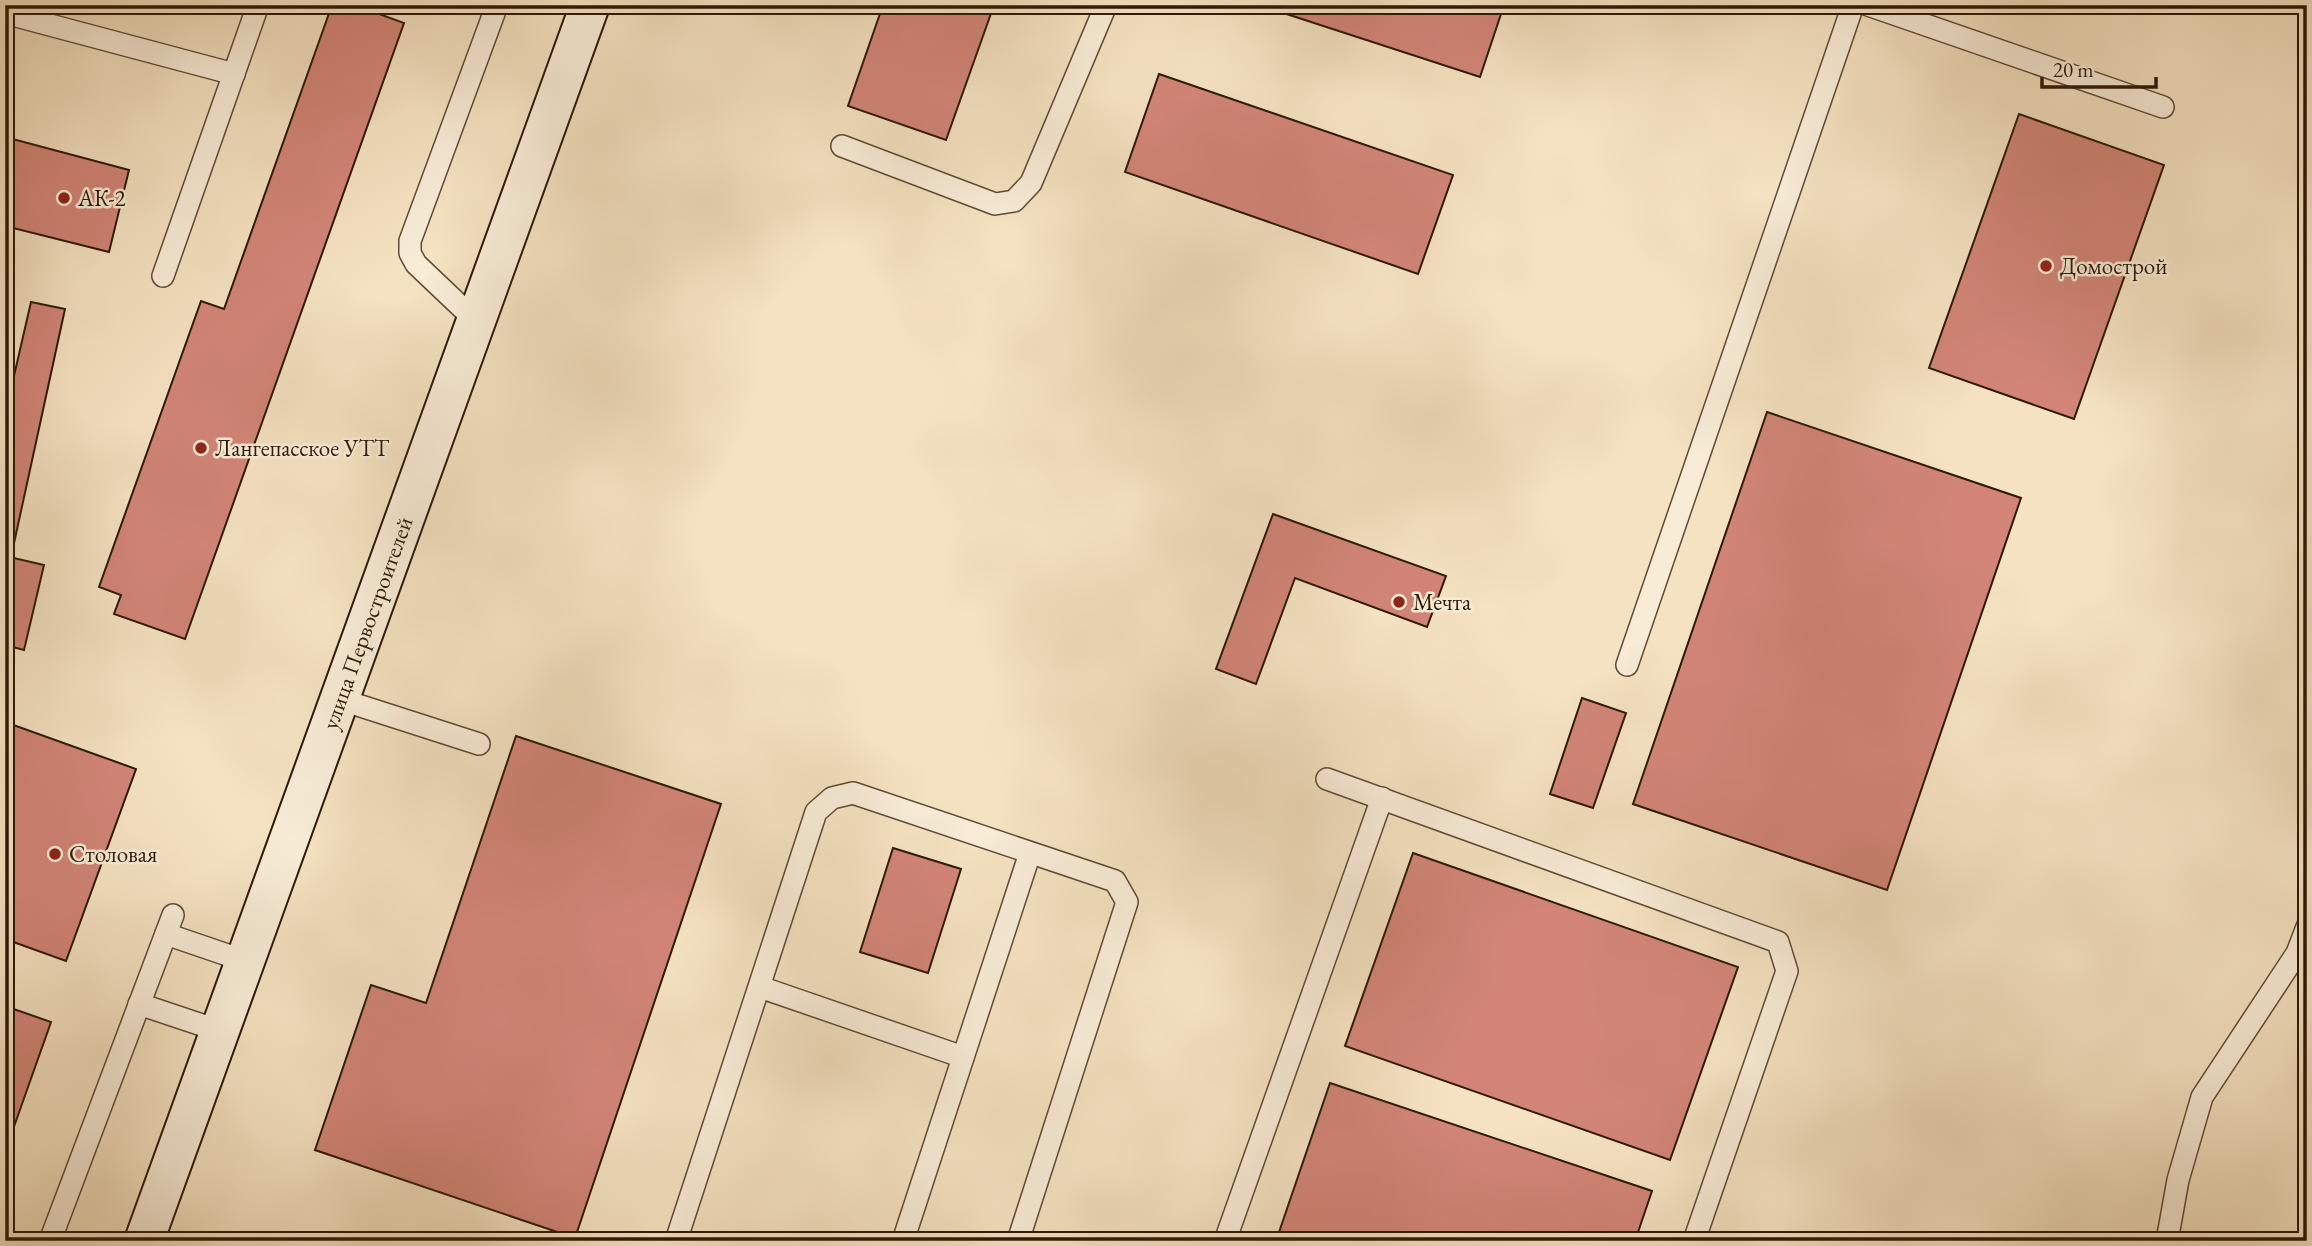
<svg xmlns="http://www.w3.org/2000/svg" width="2312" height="1246" font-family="'EB Garamond',serif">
<rect width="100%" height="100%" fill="#f5e2c1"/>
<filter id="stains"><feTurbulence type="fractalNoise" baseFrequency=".00286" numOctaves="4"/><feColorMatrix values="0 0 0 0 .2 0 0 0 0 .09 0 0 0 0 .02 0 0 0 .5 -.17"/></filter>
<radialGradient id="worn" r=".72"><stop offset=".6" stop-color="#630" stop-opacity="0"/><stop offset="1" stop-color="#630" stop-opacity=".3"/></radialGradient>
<g fill="#d28577" stroke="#2d1906" stroke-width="2">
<polygon points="332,5 355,5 404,23 185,639 114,614 121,595 99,587 201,301 224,309"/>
<polygon points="883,5 994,5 946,140 848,106"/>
<polygon points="1259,5 1504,5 1480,77"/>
<polygon points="2203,5 2229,5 2226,13"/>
<polygon points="1159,74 1453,175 1418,274 1125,172"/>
<polygon points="2019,114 2164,165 2074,419 1929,368"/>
<polygon points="5,137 129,170 109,252 5,226"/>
<polygon points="31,302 65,309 11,557 5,556 5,415"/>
<polygon points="1767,412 2021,498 1887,890 1633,804"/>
<polygon points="1273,514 1446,576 1427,627 1295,578 1256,684 1216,669"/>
<polygon points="5,556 44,565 24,650 5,645"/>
<polygon points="1582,698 1626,713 1593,808 1550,794"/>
<polygon points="5,722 136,769 66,961 5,939"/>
<polygon points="516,736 721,804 575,1238 315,1150 371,985 426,1003"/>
<polygon points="893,848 961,869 928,973 860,952"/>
<polygon points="1413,853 1738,967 1670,1160 1345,1046"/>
<polygon points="5,1006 51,1022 5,1152"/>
<polygon points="1330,1083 1652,1191 1635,1241 1276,1241"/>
</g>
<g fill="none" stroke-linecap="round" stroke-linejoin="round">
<defs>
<g id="lane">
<polyline points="1868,5 2163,107"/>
<polyline points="5,13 234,74"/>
<polyline points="842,146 995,204 1014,201 1031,183 1106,5"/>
<polyline points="163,276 258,5"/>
<polyline points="476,321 416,264 410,253 410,241 497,5"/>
<polyline points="1627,665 1853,5"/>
<polyline points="339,699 479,744"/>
<polyline points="1327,779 1778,942 1787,971 1694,1241"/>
<polyline points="166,934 245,961"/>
<polyline points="760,987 963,1057"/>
<polyline points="139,1004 220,1031"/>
<polyline points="50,1241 173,915"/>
<polyline points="676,1241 816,812 832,798 853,793 1115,881 1127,902 1018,1241"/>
<polyline points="903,1241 1030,853"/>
<polyline points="1225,1241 1382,798"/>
<polyline points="2167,1241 2178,1180 2202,1097 2297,953 2307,927"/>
</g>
<polyline id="secondary" points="144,1241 590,5"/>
</defs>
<use href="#lane" stroke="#5f4b35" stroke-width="24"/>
<use href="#secondary" stroke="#2d1906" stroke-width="42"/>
<use href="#lane" stroke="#f8ecd7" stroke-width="21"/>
<use href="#secondary" stroke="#f8ecd7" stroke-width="38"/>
</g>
<g fill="#8f2418" stroke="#f8ecd7" stroke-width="2.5">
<circle cx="64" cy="198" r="7"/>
<circle cx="2046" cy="266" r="7"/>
<circle cx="201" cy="448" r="7"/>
<circle cx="1399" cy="602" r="7"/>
<circle cx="55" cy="854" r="7"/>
</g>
<g text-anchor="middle" stroke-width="5" stroke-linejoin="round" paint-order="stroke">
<g font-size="23" fill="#2d1906" stroke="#f8ecd7" text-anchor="start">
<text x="78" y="206">АК-2</text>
<text x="2060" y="274">Домострой</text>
<text x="215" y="456">Лангепасское УТТ</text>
<text x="1413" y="610">Мечта</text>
<text x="69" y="862">Столовая</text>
</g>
<g font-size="23" fill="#2d1906" stroke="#f8ecd7">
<text transform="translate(367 623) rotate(-70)" y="8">улица Первостроителей</text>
</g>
</g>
<rect width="2312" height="1246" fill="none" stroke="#f5e2c1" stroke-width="28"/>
<rect x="7" y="7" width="2298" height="1232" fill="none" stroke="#2d1906" stroke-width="3.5"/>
<rect x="14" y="14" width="2284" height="1218" fill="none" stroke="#2d1906" stroke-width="2"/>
<path d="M2042 77v10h114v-10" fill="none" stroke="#2d1906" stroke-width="3.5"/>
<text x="2053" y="77" font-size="21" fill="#2d1906" stroke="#f8ecd7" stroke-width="5" paint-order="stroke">20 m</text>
<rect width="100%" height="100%" filter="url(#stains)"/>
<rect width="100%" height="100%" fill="url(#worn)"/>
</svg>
